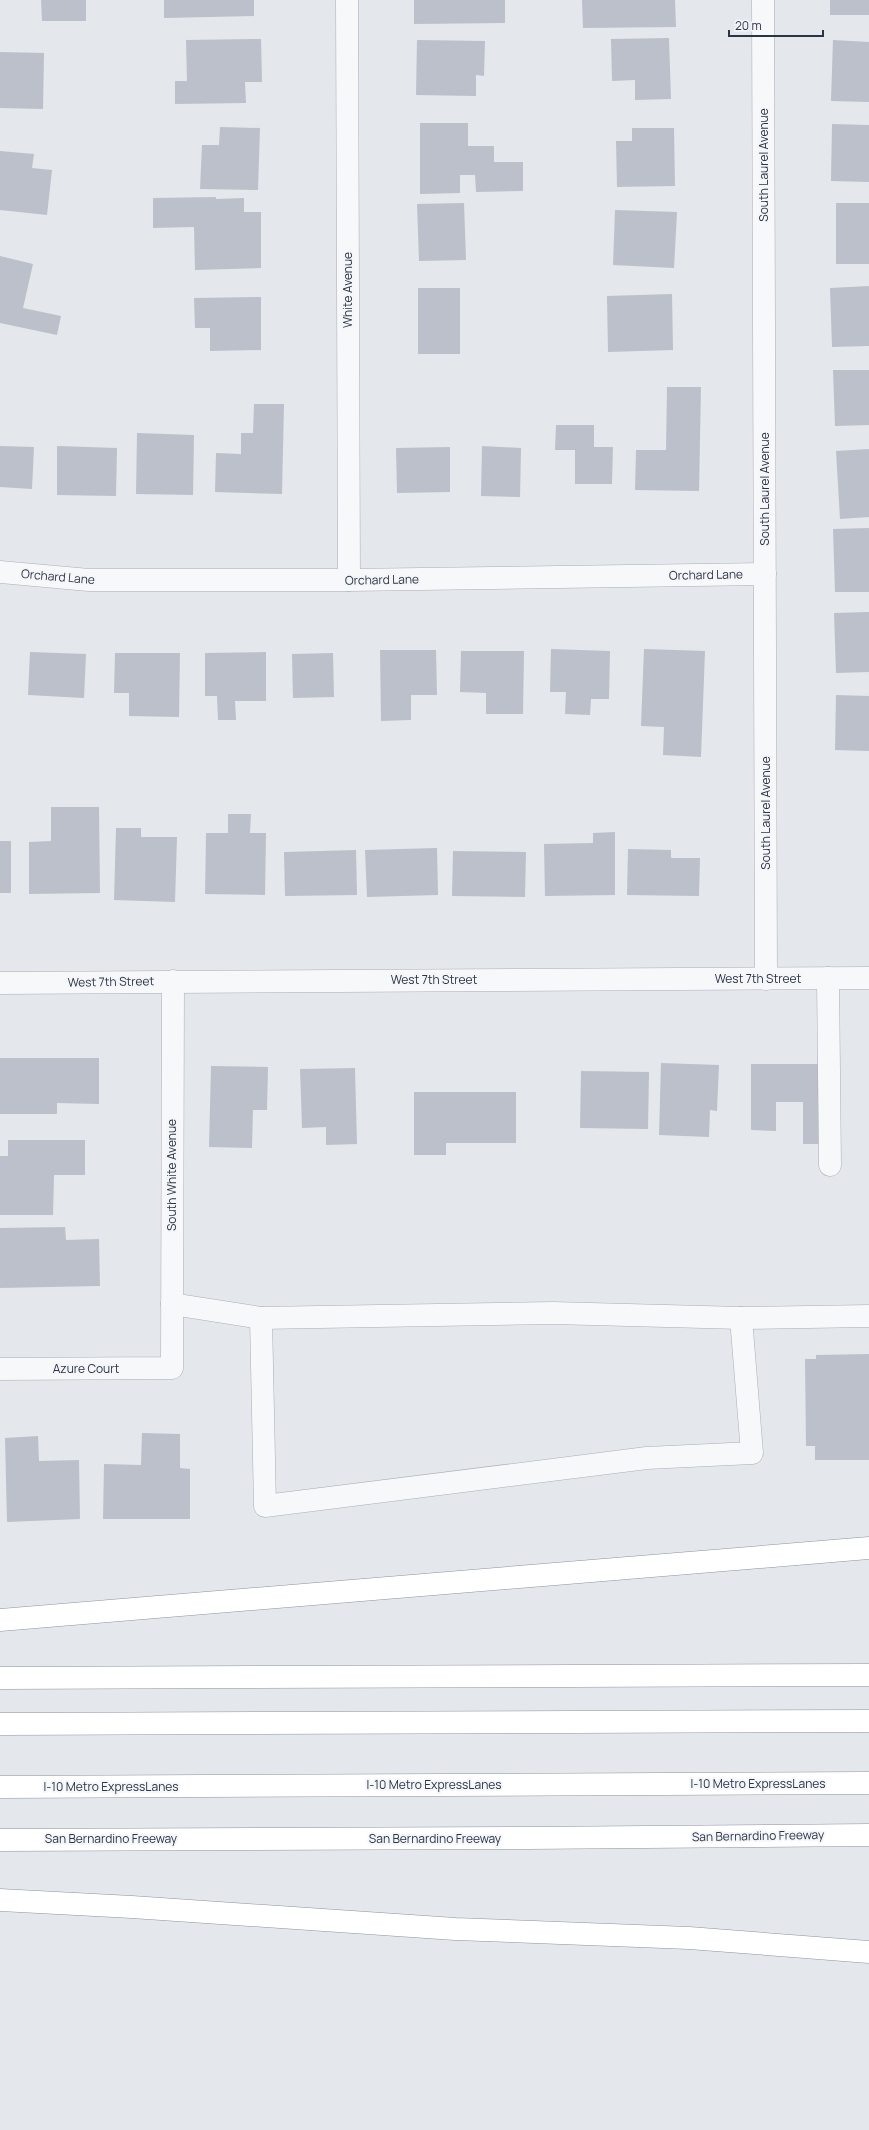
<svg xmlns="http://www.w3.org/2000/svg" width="869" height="2130" font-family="Manrope,sans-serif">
<rect width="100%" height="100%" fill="#e4e7ec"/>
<g fill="#bbc0ca">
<polygon points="41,0 86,0 86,21 42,21"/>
<polygon points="164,0 254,0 254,16 164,18"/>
<polygon points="414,0 505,0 505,23 414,24"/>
<polygon points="582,0 675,0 676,27 583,28"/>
<rect x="830" y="0" width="39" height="15"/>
<polygon points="669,38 671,99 635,100 635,80 612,81 611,39"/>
<polygon points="261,39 262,82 245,82 246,103 175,104 175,81 187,81 186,40"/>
<polygon points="417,40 485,41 484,76 476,75 476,96 416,95"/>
<polygon points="833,40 869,42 869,102 831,101"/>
<polygon points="0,52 44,53 43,109 0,108"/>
<polygon points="420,123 468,123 468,146 494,146 494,162 523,162 523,191 476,192 475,175 460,175 460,193 420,194"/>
<polygon points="832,124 869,125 869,182 831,181"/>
<polygon points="220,127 260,128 258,190 200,189 202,145 219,145"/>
<polygon points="632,128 674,128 675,186 617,187 616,141 632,141"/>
<polygon points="0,151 34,154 32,168 52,170 47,215 0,210"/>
<polygon points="216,197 216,199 244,198 244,212 261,212 261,268 195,270 194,227 153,228 153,198"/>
<polygon points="464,203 466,260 419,261 417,204"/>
<rect x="836" y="203" width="33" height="61"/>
<polygon points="615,210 677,212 674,268 613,265"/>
<polygon points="0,256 33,264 23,308 61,316 57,335 0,323"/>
<polygon points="869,286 869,346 832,347 830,288"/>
<rect x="418" y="288" width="42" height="66"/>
<polygon points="672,294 673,350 608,352 607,296"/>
<polygon points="261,297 261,350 210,351 210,328 195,328 194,298"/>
<polygon points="833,370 869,370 869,425 835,426"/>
<polygon points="667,387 701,387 699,491 635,490 636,450 666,450"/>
<polygon points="254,404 284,404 282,494 215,492 216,453 241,454 241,433 253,433"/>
<polygon points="556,425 594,425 594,447 613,447 612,484 575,484 575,450 555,450"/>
<polygon points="137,433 194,435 193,495 136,494"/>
<polygon points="0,446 34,447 32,489 0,487"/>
<polygon points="57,446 117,448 116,496 57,495"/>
<polygon points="482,446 521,448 520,497 481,496"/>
<polygon points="450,447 450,492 397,493 396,448"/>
<polygon points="869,449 869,517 840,519 836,451"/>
<polygon points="869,528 869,592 835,592 833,529"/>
<polygon points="869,612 869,672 836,673 834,613"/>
<polygon points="551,649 610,651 609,699 591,699 590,715 565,714 566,692 550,692"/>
<polygon points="644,649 705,651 701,757 663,755 664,727 641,726"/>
<polygon points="380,650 436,650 437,695 411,695 411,720 381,721"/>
<polygon points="461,651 524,651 523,714 486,714 486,693 460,692"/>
<polygon points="30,652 86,654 84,698 28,695"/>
<polygon points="266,652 266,701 235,701 236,720 218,720 217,696 205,696 205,653"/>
<polygon points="115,653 180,653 179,717 129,716 129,693 114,693"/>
<polygon points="333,653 334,697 293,698 292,654"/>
<polygon points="836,695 869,696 869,751 835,750"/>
<polygon points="51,807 99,807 100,893 29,894 29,842 51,841"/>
<polygon points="228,814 251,814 250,833 266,833 265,895 205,894 206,833 228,833"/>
<polygon points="116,828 141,828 141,837 177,837 175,902 114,900"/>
<polygon points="615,832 615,895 545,896 544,844 593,843 593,833"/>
<rect x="0" y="841" width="11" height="52"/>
<polygon points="437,848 438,895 367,897 365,850"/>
<polygon points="628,849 671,850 671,858 700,858 699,896 627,895"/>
<polygon points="356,850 357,895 285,896 284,852"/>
<polygon points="453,851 526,852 525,897 452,896"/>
<polygon points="0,1058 99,1058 99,1104 57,1103 57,1114 0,1114"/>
<polygon points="661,1063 719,1065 717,1111 710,1110 709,1137 659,1135"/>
<polygon points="751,1064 826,1064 825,1144 803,1144 803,1102 776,1102 776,1131 751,1130"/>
<polygon points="211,1066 268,1067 267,1110 253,1110 252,1148 209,1147"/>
<polygon points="355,1068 357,1144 326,1145 326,1127 302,1128 300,1069"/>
<polygon points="581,1071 649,1072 648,1129 580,1128"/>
<polygon points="414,1092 516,1092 516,1143 446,1143 446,1155 414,1155"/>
<polygon points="8,1140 85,1140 85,1175 54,1175 53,1215 0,1215 0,1156 8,1156"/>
<polygon points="65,1227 66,1240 99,1239 100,1286 0,1288 0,1228"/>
<polygon points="869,1354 869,1460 815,1460 815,1446 806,1446 805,1359 816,1359 816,1355"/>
<polygon points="142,1433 180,1434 180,1468 190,1469 190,1519 103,1519 104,1464 141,1465"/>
<polygon points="38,1436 39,1461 79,1460 80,1519 7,1522 5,1438"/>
</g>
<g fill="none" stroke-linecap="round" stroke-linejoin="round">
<defs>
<g id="minor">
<polyline points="347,0 349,580"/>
<polyline points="763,0 766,979"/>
<polyline points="0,572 89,580 349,580 765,574"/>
<polyline points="828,978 830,1165"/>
<polyline points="0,983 869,978"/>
<polyline points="172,1304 261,1318 553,1313 741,1318 869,1316"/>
<polyline points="261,1318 265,1506 647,1458 752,1453 741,1318"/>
<polyline points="0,1369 172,1368 173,981"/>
</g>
<g id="highway">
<polyline points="0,1620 869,1548"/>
<polyline points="0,1678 869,1675"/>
<polyline points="0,1724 869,1721"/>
<polyline points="0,1787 869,1783"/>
<polyline points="0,1840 528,1838 869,1835"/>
<polyline points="0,1900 132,1907 455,1929 689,1938 869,1952"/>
</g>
</defs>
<use href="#minor" stroke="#a9aeb7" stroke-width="23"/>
<use href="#highway" stroke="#8b94a3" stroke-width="23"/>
<use href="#minor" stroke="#f7f8fa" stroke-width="22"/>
<use href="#highway" stroke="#fff" stroke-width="22"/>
</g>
<g text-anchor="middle" stroke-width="4" stroke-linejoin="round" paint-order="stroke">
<g font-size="12" fill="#2b3445" stroke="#f4f6f9">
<text transform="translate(764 165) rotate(-90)" y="4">South Laurel Avenue</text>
<text transform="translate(348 290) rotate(-90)" y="4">White Avenue</text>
<text transform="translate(765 489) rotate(-90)" y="4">South Laurel Avenue</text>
<text transform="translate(706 575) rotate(-1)" y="4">Orchard Lane</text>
<text transform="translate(58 577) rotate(5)" y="4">Orchard Lane</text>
<text transform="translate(382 580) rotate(-1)" y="4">Orchard Lane</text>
<text transform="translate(766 813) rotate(-90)" y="4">South Laurel Avenue</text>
<text x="758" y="983">West 7th Street</text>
<text x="434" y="984">West 7th Street</text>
<text transform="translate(111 982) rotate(-1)" y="4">West 7th Street</text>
<text transform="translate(172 1175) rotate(-90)" y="4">South White Avenue</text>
<text x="86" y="1373">Azure Court</text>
<text x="758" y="1788">I-10 Metro ExpressLanes</text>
<text x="434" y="1789">I-10 Metro ExpressLanes</text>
<text x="111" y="1791">I-10 Metro ExpressLanes</text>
<text transform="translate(758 1836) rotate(-1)" y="4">San Bernardino Freeway</text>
<text x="111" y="1843">San Bernardino Freeway</text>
<text x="435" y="1843">San Bernardino Freeway</text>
</g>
</g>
<path d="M729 30v6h94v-6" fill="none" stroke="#2b3445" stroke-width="2"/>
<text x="735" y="30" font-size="12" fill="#2b3445" stroke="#f4f6f9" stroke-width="3" paint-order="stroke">20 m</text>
</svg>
